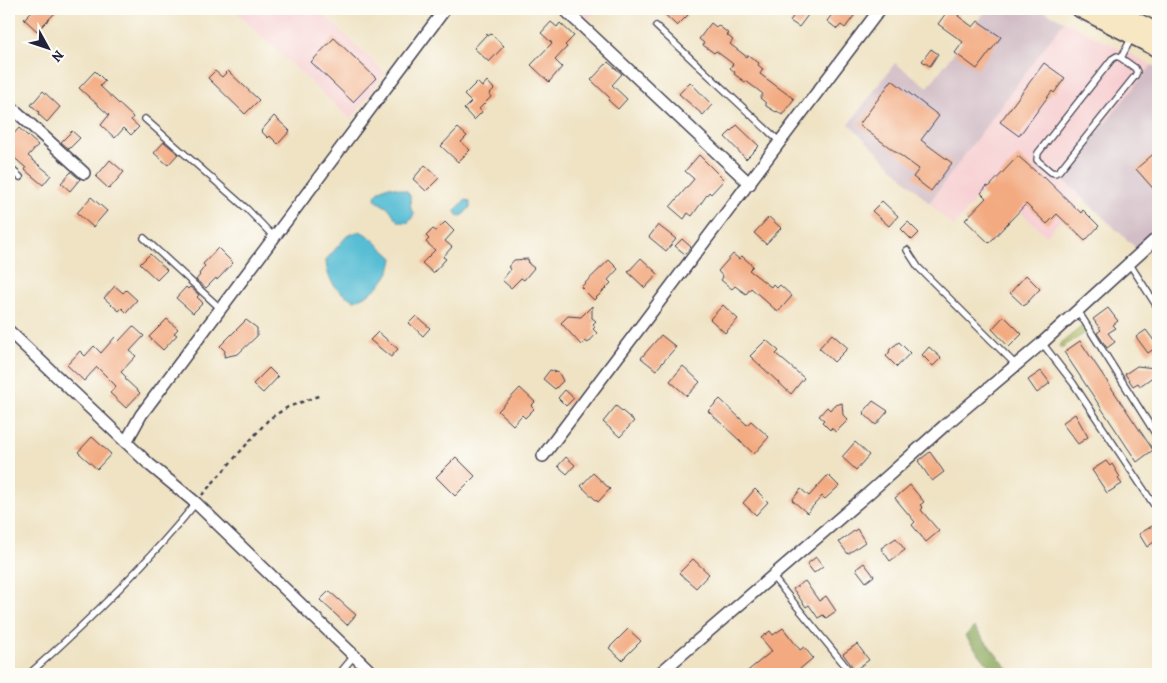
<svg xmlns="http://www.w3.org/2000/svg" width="1167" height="683" font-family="Alegreya,serif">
<rect width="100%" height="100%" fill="#fdfcf7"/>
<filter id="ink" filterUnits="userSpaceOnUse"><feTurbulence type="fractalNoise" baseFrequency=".02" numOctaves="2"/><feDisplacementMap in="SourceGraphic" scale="10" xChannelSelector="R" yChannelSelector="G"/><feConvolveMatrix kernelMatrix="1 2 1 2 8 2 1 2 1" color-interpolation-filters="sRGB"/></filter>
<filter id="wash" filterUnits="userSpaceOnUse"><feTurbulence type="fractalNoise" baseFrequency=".0096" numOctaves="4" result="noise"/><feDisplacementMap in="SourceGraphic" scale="20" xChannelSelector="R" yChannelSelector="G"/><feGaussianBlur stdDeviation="1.12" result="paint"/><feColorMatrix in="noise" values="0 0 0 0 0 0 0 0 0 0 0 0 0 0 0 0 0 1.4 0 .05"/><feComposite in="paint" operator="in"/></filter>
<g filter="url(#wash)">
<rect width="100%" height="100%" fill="#efe3c4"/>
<g fill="#f7cfd2">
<polygon points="233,9 318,9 385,73 351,120"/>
<polygon points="577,9 597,9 589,19"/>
<polygon points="1064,21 1152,65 1061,178 1082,197 1046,236 989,182 954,227 929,203"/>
</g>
<g fill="#d2bdc6">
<polygon points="987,9 1040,9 1064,21 929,203 849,124 895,63 928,87"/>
<polygon points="1152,65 1158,68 1158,231 1137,249 1061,178"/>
</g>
<polygon fill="#aabd61" stroke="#66704e" points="1084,325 1088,331 1061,348 1059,345"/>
<polygon fill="#87a457" stroke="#546349" points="974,627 1012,674 995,674 965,636"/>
<g fill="#57bdd4" stroke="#3c7088">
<path d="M389,186l18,5 3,5 1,14 4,3 -6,9c-17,2 -12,-7 -21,-14 -3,-2 -7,-4 -10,-6 -9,-6 6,-15 11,-16z"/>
<polygon points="466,200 470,202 470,207 462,216 458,216 455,212 456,209"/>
<path d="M360,231l10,6 23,21c-2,20 -20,37 -39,42 -18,-9 -27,-19 -28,-40l21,-24z"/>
</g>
<g id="blocks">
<g fill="#f3aa81">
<polygon points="34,9 59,9 37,31 24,19"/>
<polygon points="659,9 682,9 688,15 677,26"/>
<polygon points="798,9 808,15 799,27 790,21"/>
<polygon points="836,9 859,9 845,28 841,25 837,29 827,21"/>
<polygon points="949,9 959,15 958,16 973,27 978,21 1001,37 977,69 955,53 963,42 938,24"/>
<polygon points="551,22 557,27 560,23 574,36 565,45 567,47 555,60 562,67 549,82 531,65 552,43 541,33"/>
<polygon points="711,23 716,27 718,25 729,34 727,35 733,40 730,44 747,57 748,55 759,63 758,65 763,69 760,74 794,99 782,115 777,111 776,112 766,106 766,103 760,98 763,94 746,81 745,82 734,74 735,72 730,68 733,64 716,51 714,53 703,45 704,43 699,39"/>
<polygon points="487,34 488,36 491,34 504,46 489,62 474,48"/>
<polygon points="334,38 376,78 353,102 311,62"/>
<polygon points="931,49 938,54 930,66 922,61"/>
<polygon points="608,62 622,74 612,85 627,99 618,109 608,100 610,98 591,80"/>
<polygon points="1044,63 1065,78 1054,93 1052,91 1019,136 1000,122"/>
<polygon points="95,71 105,81 100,86 133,117 131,120 139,127 131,135 124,128 115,138 101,125 109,115 79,88"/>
<polygon points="215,71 222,77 228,71 259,100 245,114 208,78"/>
<polygon points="892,80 939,116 921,140 952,163 931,191 913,177 919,169 859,125"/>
<polygon points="487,81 494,89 489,94 491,97 479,109 482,112 474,120 464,109 471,102 464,95 477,82 482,87"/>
<polygon points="690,82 712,105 703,115 679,94"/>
<polygon points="43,91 60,107 47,122 38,114 39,112 31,105"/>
<polygon points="274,116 290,131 278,144 270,136 268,138 261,131"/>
<polygon points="737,125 759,146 746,159 725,137"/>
<polygon points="19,128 38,145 28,156 51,175 43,185 25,170 26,168 9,153 9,139"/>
<polygon points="458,128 467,136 461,142 470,150 458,162 441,146"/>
<polygon points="72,131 80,138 69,149 61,142"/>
<polygon points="164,142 178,154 168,165 154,153"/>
<polygon points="1158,150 1158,194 1136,169"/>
<polygon points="699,155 724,180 711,194 709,192 692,216 688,213 684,219 670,207 694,179 685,171"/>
<polygon points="1018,156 1043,178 1044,177 1081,213 1083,210 1099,226 1085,241 1057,214 1047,224 1026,204 989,243 965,220 986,198 981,193 987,186 989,187"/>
<polygon points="110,160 124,172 109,189 96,177"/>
<polygon points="425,165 439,178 426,191 413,179"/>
<polygon points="71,172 80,179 70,191 61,183"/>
<polygon points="91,197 107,211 93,227 77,213"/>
<polygon points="882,201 898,216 889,226 872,211"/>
<polygon points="769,217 781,228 766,244 754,233"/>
<polygon points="445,222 454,231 445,241 452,247 443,257 446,259 433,273 422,263 435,250 426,242 429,239 426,236 433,229 436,231"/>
<polygon points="908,222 919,233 912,240 901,229"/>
<polygon points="658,225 676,239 666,251 649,237"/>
<polygon points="682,239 691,247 685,254 675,246"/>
<polygon points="218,248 233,263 217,280 216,278 206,288 196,280 200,275 199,274 205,266 203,264"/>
<polygon points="150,254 167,270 157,280 140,264"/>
<polygon points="733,254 739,259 742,256 753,266 749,270 771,287 773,284 777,288 780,285 792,296 778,312 751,288 746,294 735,286 732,289 721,280 723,277 718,271"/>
<polygon points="641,258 658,274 645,288 628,272"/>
<polygon points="528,259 529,264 534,268 524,280 521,278 511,288 502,280 511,269 508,267 514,260"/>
<polygon points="609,260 618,269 608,280 611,283 594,300 581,287"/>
<polygon points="1026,275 1040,289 1024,306 1010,293"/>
<polygon points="115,286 123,293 126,290 137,300 126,312 122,308 119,311 104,298"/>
<polygon points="186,287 188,289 190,287 199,295 197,297 203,303 193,313 176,298"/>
<polygon points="723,305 738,319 725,333 710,319"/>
<polygon points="592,306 592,318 596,321 593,324 595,327 593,329 597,333 588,343 585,341 581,345 561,323 568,316 581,317"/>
<polygon points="1108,308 1118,321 1113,325 1116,328 1108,333 1115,342 1107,348 1097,333 1101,330 1093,319"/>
<polygon points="416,316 430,328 423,336 409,323"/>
<polygon points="1004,316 1022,334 1009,347 992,329"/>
<polygon points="167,319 178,329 174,333 177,335 163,350 149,337"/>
<polygon points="246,320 257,328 257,336 238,354 224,357 225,351 220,346"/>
<polygon points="133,326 144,336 130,351 136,356 121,372 126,377 125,379 140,393 126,408 110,393 116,386 97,367 84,381 67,365 80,351 85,356 94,346 101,353 115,337 119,341"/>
<polygon points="1146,330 1158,346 1148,353 1136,337"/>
<polygon points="378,332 398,349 391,357 370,340"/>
<polygon points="832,334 848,348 834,362 819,348"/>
<polygon points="661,335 676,347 656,370 641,358"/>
<polygon points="766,340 779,351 776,354 804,378 791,394 750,356"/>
<polygon points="1080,341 1153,450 1137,462 1064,352"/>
<polygon points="899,342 910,353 897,367 886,356 889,353 890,349"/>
<polygon points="929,347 941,358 933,366 922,355"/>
<polygon points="683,366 700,382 687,396 670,381"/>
<polygon points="1137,366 1155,368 1154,376 1140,386 1138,383 1133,386 1125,374"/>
<polygon points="269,368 278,377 263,393 253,384"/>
<polygon points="550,370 559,373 563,381 555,389 543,379"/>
<polygon points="1041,371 1050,383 1037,393 1028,380"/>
<polygon points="520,388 535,402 531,406 534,409 525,418 522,415 513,425 498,411"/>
<polygon points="565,390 574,398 566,406 558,398"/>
<polygon points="720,399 747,425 751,421 769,437 754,454 708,411"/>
<polygon points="873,401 888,411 876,425 863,413"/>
<polygon points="842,403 843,415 848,420 836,432 831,428 830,430 822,422 824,420 819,416 827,407 830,410 833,406"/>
<polygon points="616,406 634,421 620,437 603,422"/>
<polygon points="1075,414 1088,437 1078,444 1062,423"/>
<polygon points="92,437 111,454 97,469 78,452"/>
<polygon points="855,442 869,455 856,470 842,457"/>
<polygon points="930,452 944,472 932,481 918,461"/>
<polygon points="456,457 475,476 455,496 436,477"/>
<polygon points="566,457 575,465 567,474 558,466"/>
<polygon points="1106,461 1110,466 1112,464 1120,477 1118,479 1122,484 1107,493 1092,470"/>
<polygon points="593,473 610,489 598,502 581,486"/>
<polygon points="828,475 839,486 825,499 822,496 807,513 792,500 801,489 809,496"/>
<polygon points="910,485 924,502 920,505 923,508 921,510 939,531 926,542 912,525 915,522 895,498"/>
<polygon points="755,489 768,502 756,515 743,503"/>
<polygon points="1152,526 1158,535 1158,539 1147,547 1139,534"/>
<polygon points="857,529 865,542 848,554 839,542"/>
<polygon points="896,538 905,550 890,561 881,548"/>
<polygon points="816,557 823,566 814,573 807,564"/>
<polygon points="693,559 709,574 696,588 679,573"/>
<polygon points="864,563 874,576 866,582 856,569"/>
<polygon points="805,581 819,601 826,596 836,611 826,618 823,615 818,618 809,605 806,607 793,589"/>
<polygon points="329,591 356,615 347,625 320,600"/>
<polygon points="783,628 800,650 804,647 813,658 794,674 744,674 772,651 761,638 770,631 773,635"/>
<polygon points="628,629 641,641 622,660 609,648"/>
<polygon points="857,644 869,660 855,670 843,654"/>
</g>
</g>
</g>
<g filter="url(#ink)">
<use href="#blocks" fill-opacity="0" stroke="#413f50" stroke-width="1"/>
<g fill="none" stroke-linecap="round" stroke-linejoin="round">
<defs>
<g id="lane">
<polyline points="656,26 780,142"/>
<polyline points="1121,58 1135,68 1137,72 1135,76 1059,171 1055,173 1051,172 1037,160 1038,153 1112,59 1117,56 1121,58 1132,37"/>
<polyline points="145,119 247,209 274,237"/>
<polyline points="9,167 20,177"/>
<polyline points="144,238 221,309"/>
<polyline points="907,250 918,267 1016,365"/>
<polyline points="1129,263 1158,308"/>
<polyline points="1078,311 1158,438"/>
<polyline points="1042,343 1073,383 1158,511"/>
<polyline points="772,576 852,674"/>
<path d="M29,674c60,-53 117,-109 167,-171"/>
<polyline points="339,674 354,656"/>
</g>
<g id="street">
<polyline points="564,9 750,184"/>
<polyline points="9,105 84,173"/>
<polyline points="9,331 150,465 196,503 373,674"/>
<polyline points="126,442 141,415 445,9"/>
<polyline points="543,456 880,9"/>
<polyline points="659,674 870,492 944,426 1042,343 1158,237"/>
</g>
<g id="secondary">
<polyline points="1080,9 1158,49"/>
<polyline points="1112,9 1158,32"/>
</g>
</defs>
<use href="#lane" stroke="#413f50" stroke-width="8"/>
<use href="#street" stroke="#413f50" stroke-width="14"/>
<use href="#secondary" stroke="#413f50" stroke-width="19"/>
<g stroke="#413f50" stroke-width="2.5" stroke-dasharray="4 4" stroke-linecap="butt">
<polyline points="1057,9 1066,13"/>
<polyline points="202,495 269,419 288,407 321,395"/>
</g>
<use href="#lane" stroke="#fff" stroke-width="5.5"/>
<use href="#street" stroke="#fff" stroke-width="11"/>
<use href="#secondary" stroke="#f7e8c3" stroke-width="16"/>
</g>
</g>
<rect width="1167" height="683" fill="none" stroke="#fdfcf7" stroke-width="30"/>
<g transform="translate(48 48) rotate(130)" stroke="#fdfcf7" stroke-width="4" paint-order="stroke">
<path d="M0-4L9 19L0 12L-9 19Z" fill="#22223b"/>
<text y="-8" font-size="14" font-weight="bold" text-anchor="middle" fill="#22223b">N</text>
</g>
</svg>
